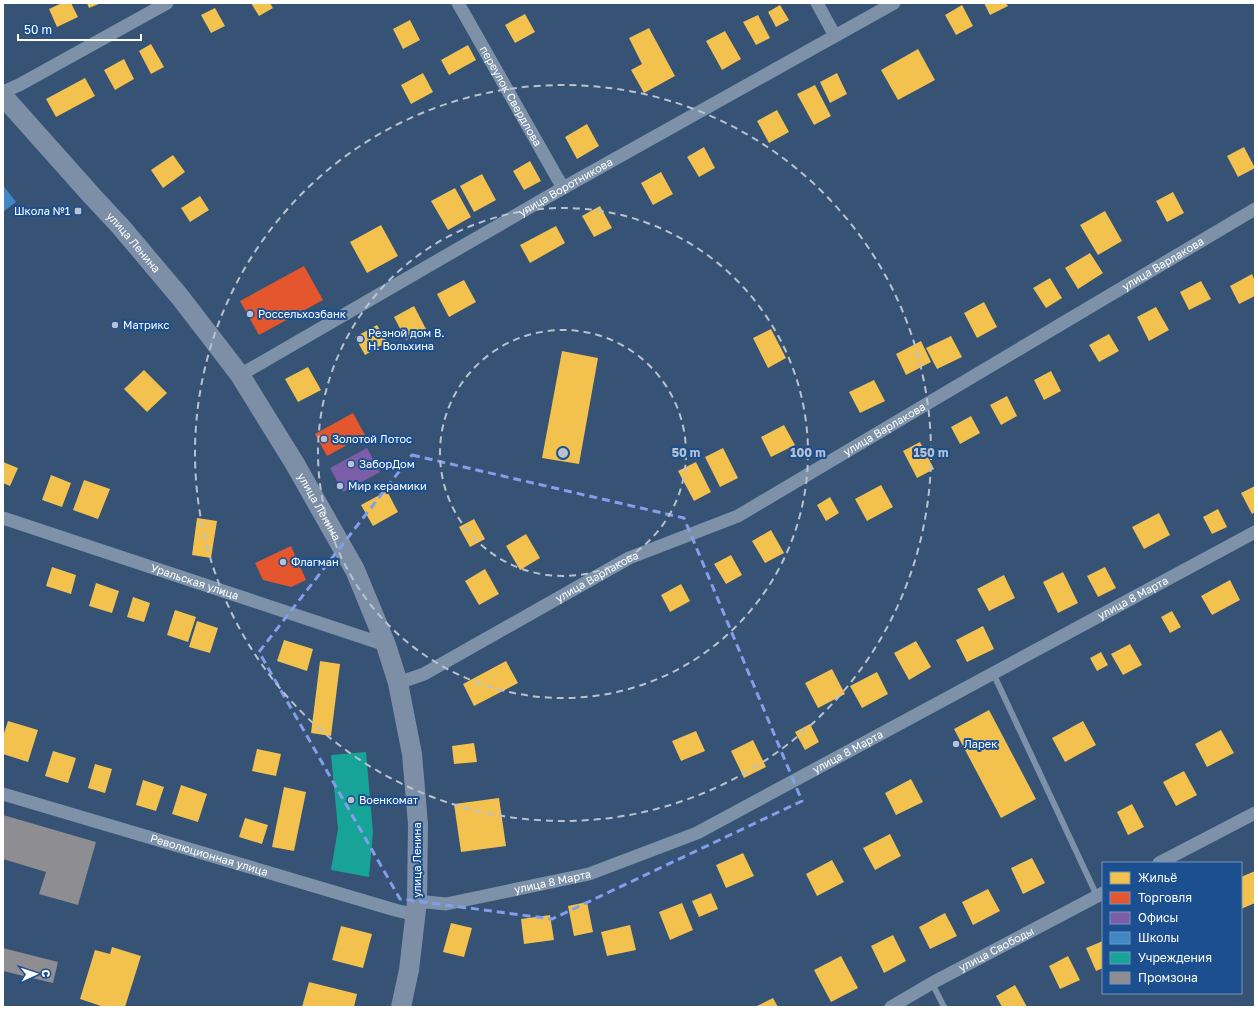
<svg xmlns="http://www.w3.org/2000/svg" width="1258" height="1010" font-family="'Golos Text',sans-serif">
<rect width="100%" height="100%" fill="#365274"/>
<g fill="#f2c14e">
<polygon points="62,3 71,3 78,17 57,27 49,9"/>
<polygon points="87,3 101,3 89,8"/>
<polygon points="251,3 270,3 273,8 259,16"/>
<polygon points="984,3 1006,3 1008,6 990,15"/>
<polygon points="780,5 789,20 776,27 768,12"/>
<polygon points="962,5 973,26 956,35 945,15"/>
<polygon points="215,8 225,26 211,33 201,15"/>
<polygon points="525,14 535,32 515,43 505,25"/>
<polygon points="758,15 770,38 756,45 743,22"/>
<polygon points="410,20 420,40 403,49 393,29"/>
<polygon points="649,28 675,76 644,93 631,70 642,64 629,38"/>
<polygon points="725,31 741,59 722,70 706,41"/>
<polygon points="151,44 164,67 151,74 139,51"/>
<polygon points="468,45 476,60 449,75 441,60"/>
<polygon points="918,49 935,80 898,100 881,70"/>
<polygon points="124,59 134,79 115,90 104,70"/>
<polygon points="423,73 433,92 411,104 401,85"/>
<polygon points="837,73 847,94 830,103 820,82"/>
<polygon points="85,78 95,96 56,117 46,99"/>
<polygon points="815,85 831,116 814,125 797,94"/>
<polygon points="777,110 789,132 769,143 757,121"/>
<polygon points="587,124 599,146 577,159 565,137"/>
<polygon points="704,147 715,168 699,177 687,157"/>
<polygon points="1244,147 1255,168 1238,177 1227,156"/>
<polygon points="173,155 185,172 163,188 151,170"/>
<polygon points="530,161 541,181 524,190 513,171"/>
<polygon points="661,172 673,194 653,205 641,183"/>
<polygon points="482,174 496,200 474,212 460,186"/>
<polygon points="455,188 471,217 448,230 431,201"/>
<polygon points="1173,192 1184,213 1167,222 1156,201"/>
<polygon points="200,196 209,210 190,222 181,208"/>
<polygon points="600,206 612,228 594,237 582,216"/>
<polygon points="1105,211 1122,241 1098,255 1080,225"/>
<polygon points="381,225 398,256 367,273 350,242"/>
<polygon points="556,226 565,243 530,263 520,245"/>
<polygon points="1090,253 1103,273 1078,289 1065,268"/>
<polygon points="1252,274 1255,281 1255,296 1239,304 1230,286"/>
<polygon points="1050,278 1062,298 1046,308 1033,288"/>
<polygon points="464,280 476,302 449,317 437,294"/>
<polygon points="1201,281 1211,299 1189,310 1180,292"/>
<polygon points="984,302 997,327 977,338 964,313"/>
<polygon points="414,306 426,329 406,340 394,317"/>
<polygon points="1156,307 1169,330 1149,341 1137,317"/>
<polygon points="377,325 387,342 365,355 355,337"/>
<polygon points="771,329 786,358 768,368 753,338"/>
<polygon points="1109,334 1119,351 1099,362 1089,345"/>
<polygon points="951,336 962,357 937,369 926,348"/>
<polygon points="921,341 931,362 906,375 896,354"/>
<polygon points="562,351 598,358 579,464 542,458"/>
<polygon points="308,367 321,390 298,402 285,379"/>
<polygon points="144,370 167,393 147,412 124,389"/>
<polygon points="1051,371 1061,391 1044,400 1034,380"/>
<polygon points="874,380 885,401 860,413 849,392"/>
<polygon points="1007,396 1017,416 1001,425 990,405"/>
<polygon points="971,416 980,433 960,444 951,427"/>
<polygon points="784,425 795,445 771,457 761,437"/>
<polygon points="920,442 934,469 917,478 903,451"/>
<polygon points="723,448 738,478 720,487 705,457"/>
<polygon points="3,462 18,468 10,486 3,483"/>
<polygon points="696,462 711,492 694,501 678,471"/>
<polygon points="51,475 71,483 62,507 42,500"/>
<polygon points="84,480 110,489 98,519 73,510"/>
<polygon points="881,485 893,507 867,521 855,499"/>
<polygon points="1255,486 1255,512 1252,514 1241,493"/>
<polygon points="387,491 398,512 373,526 361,505"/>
<polygon points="830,497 839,513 826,521 817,505"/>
<polygon points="1218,509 1227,527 1212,534 1203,517"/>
<polygon points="1159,513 1170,535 1144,549 1132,527"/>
<polygon points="197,518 217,521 211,558 192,555"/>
<polygon points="474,519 485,539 470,547 459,527"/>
<polygon points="771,530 784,553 765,563 752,541"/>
<polygon points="526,534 540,558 520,570 506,546"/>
<polygon points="731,555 742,575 726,584 714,564"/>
<polygon points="52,567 76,575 71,594 46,586"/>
<polygon points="1105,567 1116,588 1098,597 1087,576"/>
<polygon points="485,569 499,594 479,605 465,581"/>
<polygon points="1063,572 1078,603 1058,613 1043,582"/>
<polygon points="1004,575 1015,598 989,611 977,589"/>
<polygon points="1230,580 1240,600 1212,615 1201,596"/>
<polygon points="96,583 119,591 112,613 89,606"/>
<polygon points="681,584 690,601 670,612 661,595"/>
<polygon points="133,597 150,603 144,622 127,617"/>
<polygon points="175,610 196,617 188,642 167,635"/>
<polygon points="1172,611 1181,627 1170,633 1161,617"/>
<polygon points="197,621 218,628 210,653 189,647"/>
<polygon points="983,626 994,649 967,662 956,640"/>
<polygon points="284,640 313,649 307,671 277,661"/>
<polygon points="916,641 931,667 909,680 894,653"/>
<polygon points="1130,644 1142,665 1123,675 1111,654"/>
<polygon points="1101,652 1108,665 1097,671 1090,658"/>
<polygon points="320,661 340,664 331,736 311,733"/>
<polygon points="506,661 518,683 474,706 463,684"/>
<polygon points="832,669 845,694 818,708 805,683"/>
<polygon points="877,672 888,694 862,708 850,686"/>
<polygon points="989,710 1036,799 1001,818 954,729"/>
<polygon points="8,721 38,730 28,762 3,754 3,736"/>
<polygon points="1083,721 1096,745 1065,762 1052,738"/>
<polygon points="810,724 819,742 805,750 795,732"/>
<polygon points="1221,730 1234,753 1207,767 1195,744"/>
<polygon points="696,731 705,751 681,761 672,741"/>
<polygon points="753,740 766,767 744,778 731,751"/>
<polygon points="474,743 477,762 454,764 452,746"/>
<polygon points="257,749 281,754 276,776 252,771"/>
<polygon points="53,751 76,758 68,783 45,776"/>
<polygon points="95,764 112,769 105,793 88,788"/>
<polygon points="1184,771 1197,795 1176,806 1163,782"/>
<polygon points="911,779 923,802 896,815 885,793"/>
<polygon points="143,780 164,787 156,811 136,805"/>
<polygon points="181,785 207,794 198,822 172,814"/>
<polygon points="284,787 306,792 294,851 272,847"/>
<polygon points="499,798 506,846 461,852 454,804"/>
<polygon points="1132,804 1144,827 1128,835 1117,812"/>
<polygon points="245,818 268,825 262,844 239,837"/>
<polygon points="890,834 901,856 875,870 863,848"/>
<polygon points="743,853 754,876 726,888 716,865"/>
<polygon points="1032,858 1045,883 1023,894 1011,868"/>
<polygon points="832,860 844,882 817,896 806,874"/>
<polygon points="1255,871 1255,903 1241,909 1241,877"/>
<polygon points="988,889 1000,911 973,925 962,902"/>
<polygon points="711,893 718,909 699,917 692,901"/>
<polygon points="587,902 593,932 574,936 568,906"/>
<polygon points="682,903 693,930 670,940 659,912"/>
<polygon points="945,913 957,936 930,949 919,927"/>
<polygon points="550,915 554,940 524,944 521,919"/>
<polygon points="451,923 472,928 464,957 443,952"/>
<polygon points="630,925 636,950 607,956 601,932"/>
<polygon points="341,926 372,934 363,968 332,960"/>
<polygon points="893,935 906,961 884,973 871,946"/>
<polygon points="1103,941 1103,968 1096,971 1086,948"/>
<polygon points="112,947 141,956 125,1007 104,1007 80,999 95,950 110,954"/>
<polygon points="841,956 858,988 831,1002 814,970"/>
<polygon points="1068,956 1080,980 1060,989 1049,966"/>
<polygon points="309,982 357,994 354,1007 302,1007"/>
<polygon points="1015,985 1027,1007 1002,1007 996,996"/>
<polygon points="773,998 778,1007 755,1007"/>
</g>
<g fill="#e4572e">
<polygon points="304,266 323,300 259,335 240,301"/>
<polygon points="353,413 365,435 327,456 315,434"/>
<polygon points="291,546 306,580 291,587 263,580 255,563"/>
</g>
<polygon fill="#7b5ea7" points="367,448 380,472 343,492 330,468"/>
<polygon fill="#3f88c5" points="3,185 16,202 3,212"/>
<polygon fill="#17a398" points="366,752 373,832 369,877 331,870 338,829 331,755"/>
<g fill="#8d8d92">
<polygon points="3,815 96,842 78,905 39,894 46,872 3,859"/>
<polygon points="3,948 58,962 53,983 3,971"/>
</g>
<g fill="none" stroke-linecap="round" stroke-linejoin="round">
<g stroke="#7d92a8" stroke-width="6">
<polyline points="993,673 1097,896"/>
<polyline points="932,983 944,1007"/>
</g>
<g stroke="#7d92a8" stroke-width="13">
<path id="s1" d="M458,3l105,185"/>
<polyline points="817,3 835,36"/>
<polyline points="3,92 19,85 167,3"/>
<path id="s2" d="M240,375l323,-187 331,-185"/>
<path id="s3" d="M3,518l383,127"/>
<path id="s4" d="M398,683l26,-9 205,-116 109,-42 517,-307"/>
<path id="s5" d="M3,794l392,116 21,5"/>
<polyline points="1159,863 1255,813"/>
<path id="s6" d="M417,901l29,3 143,-30 108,-41 558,-301"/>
<path id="s7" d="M891,1007l41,-24 171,-90"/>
</g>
<path stroke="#7d8ea7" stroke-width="20" id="s8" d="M3,96l90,101 28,30 59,70 60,78 55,89 60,106 31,75 12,38 14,71 6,70 -1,77 -8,69 -8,37"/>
</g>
<path fill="none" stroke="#839eea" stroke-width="3" stroke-dasharray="8 5" stroke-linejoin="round" d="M412,455l272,63 118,283 -250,118 -152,-20 -141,-247z"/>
<g fill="none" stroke="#b9c2ce" stroke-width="2" stroke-dasharray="7 5">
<circle cx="563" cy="453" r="123"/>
<circle cx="563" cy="453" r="245"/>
<circle cx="563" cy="453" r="368"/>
</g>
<g fill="#b9c2ce" stroke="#1b4f8f" stroke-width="1.5">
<rect x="74" y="207" width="8" height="8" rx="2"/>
<circle cx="250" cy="314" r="4"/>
<circle cx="115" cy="325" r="4"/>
<circle cx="360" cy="339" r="4"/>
<circle cx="324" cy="439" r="4"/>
<circle cx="351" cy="464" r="4"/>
<circle cx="340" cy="486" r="4"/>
<circle cx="283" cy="562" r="4"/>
<circle cx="956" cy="744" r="4"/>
<circle cx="351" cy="800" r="4"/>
</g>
<g text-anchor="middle" stroke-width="4" stroke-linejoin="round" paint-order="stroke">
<g font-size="11" fill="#fff" stroke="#1b4f8f">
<text dy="4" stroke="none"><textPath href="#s1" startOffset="107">переулок Свердлова</textPath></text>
<text dy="4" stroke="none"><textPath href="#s2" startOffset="376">улица Воротникова</textPath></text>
<text dy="4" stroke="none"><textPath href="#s8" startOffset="196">улица Ленина</textPath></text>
<text dy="4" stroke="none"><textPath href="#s4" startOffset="874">улица Варлакова</textPath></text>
<text dy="4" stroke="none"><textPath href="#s4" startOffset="550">улица Варлакова</textPath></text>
<text dy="4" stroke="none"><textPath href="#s8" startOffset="520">улица Ленина</textPath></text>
<text dy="4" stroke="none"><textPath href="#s4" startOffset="226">улица Варлакова</textPath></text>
<text dy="4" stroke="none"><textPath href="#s3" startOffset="202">Уральская улица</textPath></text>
<text dy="4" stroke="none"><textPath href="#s6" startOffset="786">улица 8 Марта</textPath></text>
<text dy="4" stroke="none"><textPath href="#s6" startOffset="462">улица 8 Марта</textPath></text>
<text dy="4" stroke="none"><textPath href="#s5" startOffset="215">Революционная улица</textPath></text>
<text transform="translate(417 860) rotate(-90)" y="4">улица Ленина</text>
<text dy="4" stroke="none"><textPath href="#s6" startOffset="138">улица 8 Марта</textPath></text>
<text dy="4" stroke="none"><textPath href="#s7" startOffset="120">улица Свободы</textPath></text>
</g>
<g font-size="11" fill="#fff" stroke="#1b4f8f" text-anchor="start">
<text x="70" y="215" text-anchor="end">Школа №1</text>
<text x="258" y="318">Россельхозбанк</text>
<text x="123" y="329">Матрикс</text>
<text x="368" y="337">Резной дом В.<tspan x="368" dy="13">Н. Вольхина</tspan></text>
<text x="332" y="443">Золотой Лотос</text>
<text x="359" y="468">ЗаборДом</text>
<text x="348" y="490">Мир керамики</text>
<text x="291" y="566">Флагман</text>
<text x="964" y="748">Ларек</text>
<text x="359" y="804">Военкомат</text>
</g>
</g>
<circle cx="563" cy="453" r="6" fill="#b9c2ce" stroke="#1b4f8f" stroke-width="2"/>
<g font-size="12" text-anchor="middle" font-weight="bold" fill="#b9c2ce" stroke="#1b4f8f" stroke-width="4" stroke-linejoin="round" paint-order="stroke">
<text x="686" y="457">50 m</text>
<text x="808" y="457">100 m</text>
<text x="931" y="457">150 m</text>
</g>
<rect width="1258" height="1010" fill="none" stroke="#ffffff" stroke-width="8"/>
<rect x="1102" y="862" width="140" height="132" fill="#1b4f8f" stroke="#7695bc"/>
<rect x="1110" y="872" width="20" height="12" fill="#f2c14e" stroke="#7695bc"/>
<text x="1138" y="882" font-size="12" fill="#ffffff">Жильё</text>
<rect x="1110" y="892" width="20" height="12" fill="#e4572e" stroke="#7695bc"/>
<text x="1138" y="902" font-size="12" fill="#ffffff">Торговля</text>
<rect x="1110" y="912" width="20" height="12" fill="#7b5ea7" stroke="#7695bc"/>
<text x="1138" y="922" font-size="12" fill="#ffffff">Офисы</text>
<rect x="1110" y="932" width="20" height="12" fill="#3f88c5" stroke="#7695bc"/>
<text x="1138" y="942" font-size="12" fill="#ffffff">Школы</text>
<rect x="1110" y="952" width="20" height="12" fill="#17a398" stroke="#7695bc"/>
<text x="1138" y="962" font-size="12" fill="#ffffff">Учреждения</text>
<rect x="1110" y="972" width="20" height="12" fill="#8d8d92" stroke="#7695bc"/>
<text x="1138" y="982" font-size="12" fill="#ffffff">Промзона</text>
<g transform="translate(36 974) rotate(87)" stroke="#1b4f8f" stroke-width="3" paint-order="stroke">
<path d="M0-3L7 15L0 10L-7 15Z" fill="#ffffff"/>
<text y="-6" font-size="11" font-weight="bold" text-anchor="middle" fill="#ffffff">С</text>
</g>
<path d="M18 34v6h123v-6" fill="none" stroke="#ffffff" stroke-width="2"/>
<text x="24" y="34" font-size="12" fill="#ffffff" stroke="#1b4f8f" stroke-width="3" paint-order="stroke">50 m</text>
</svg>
